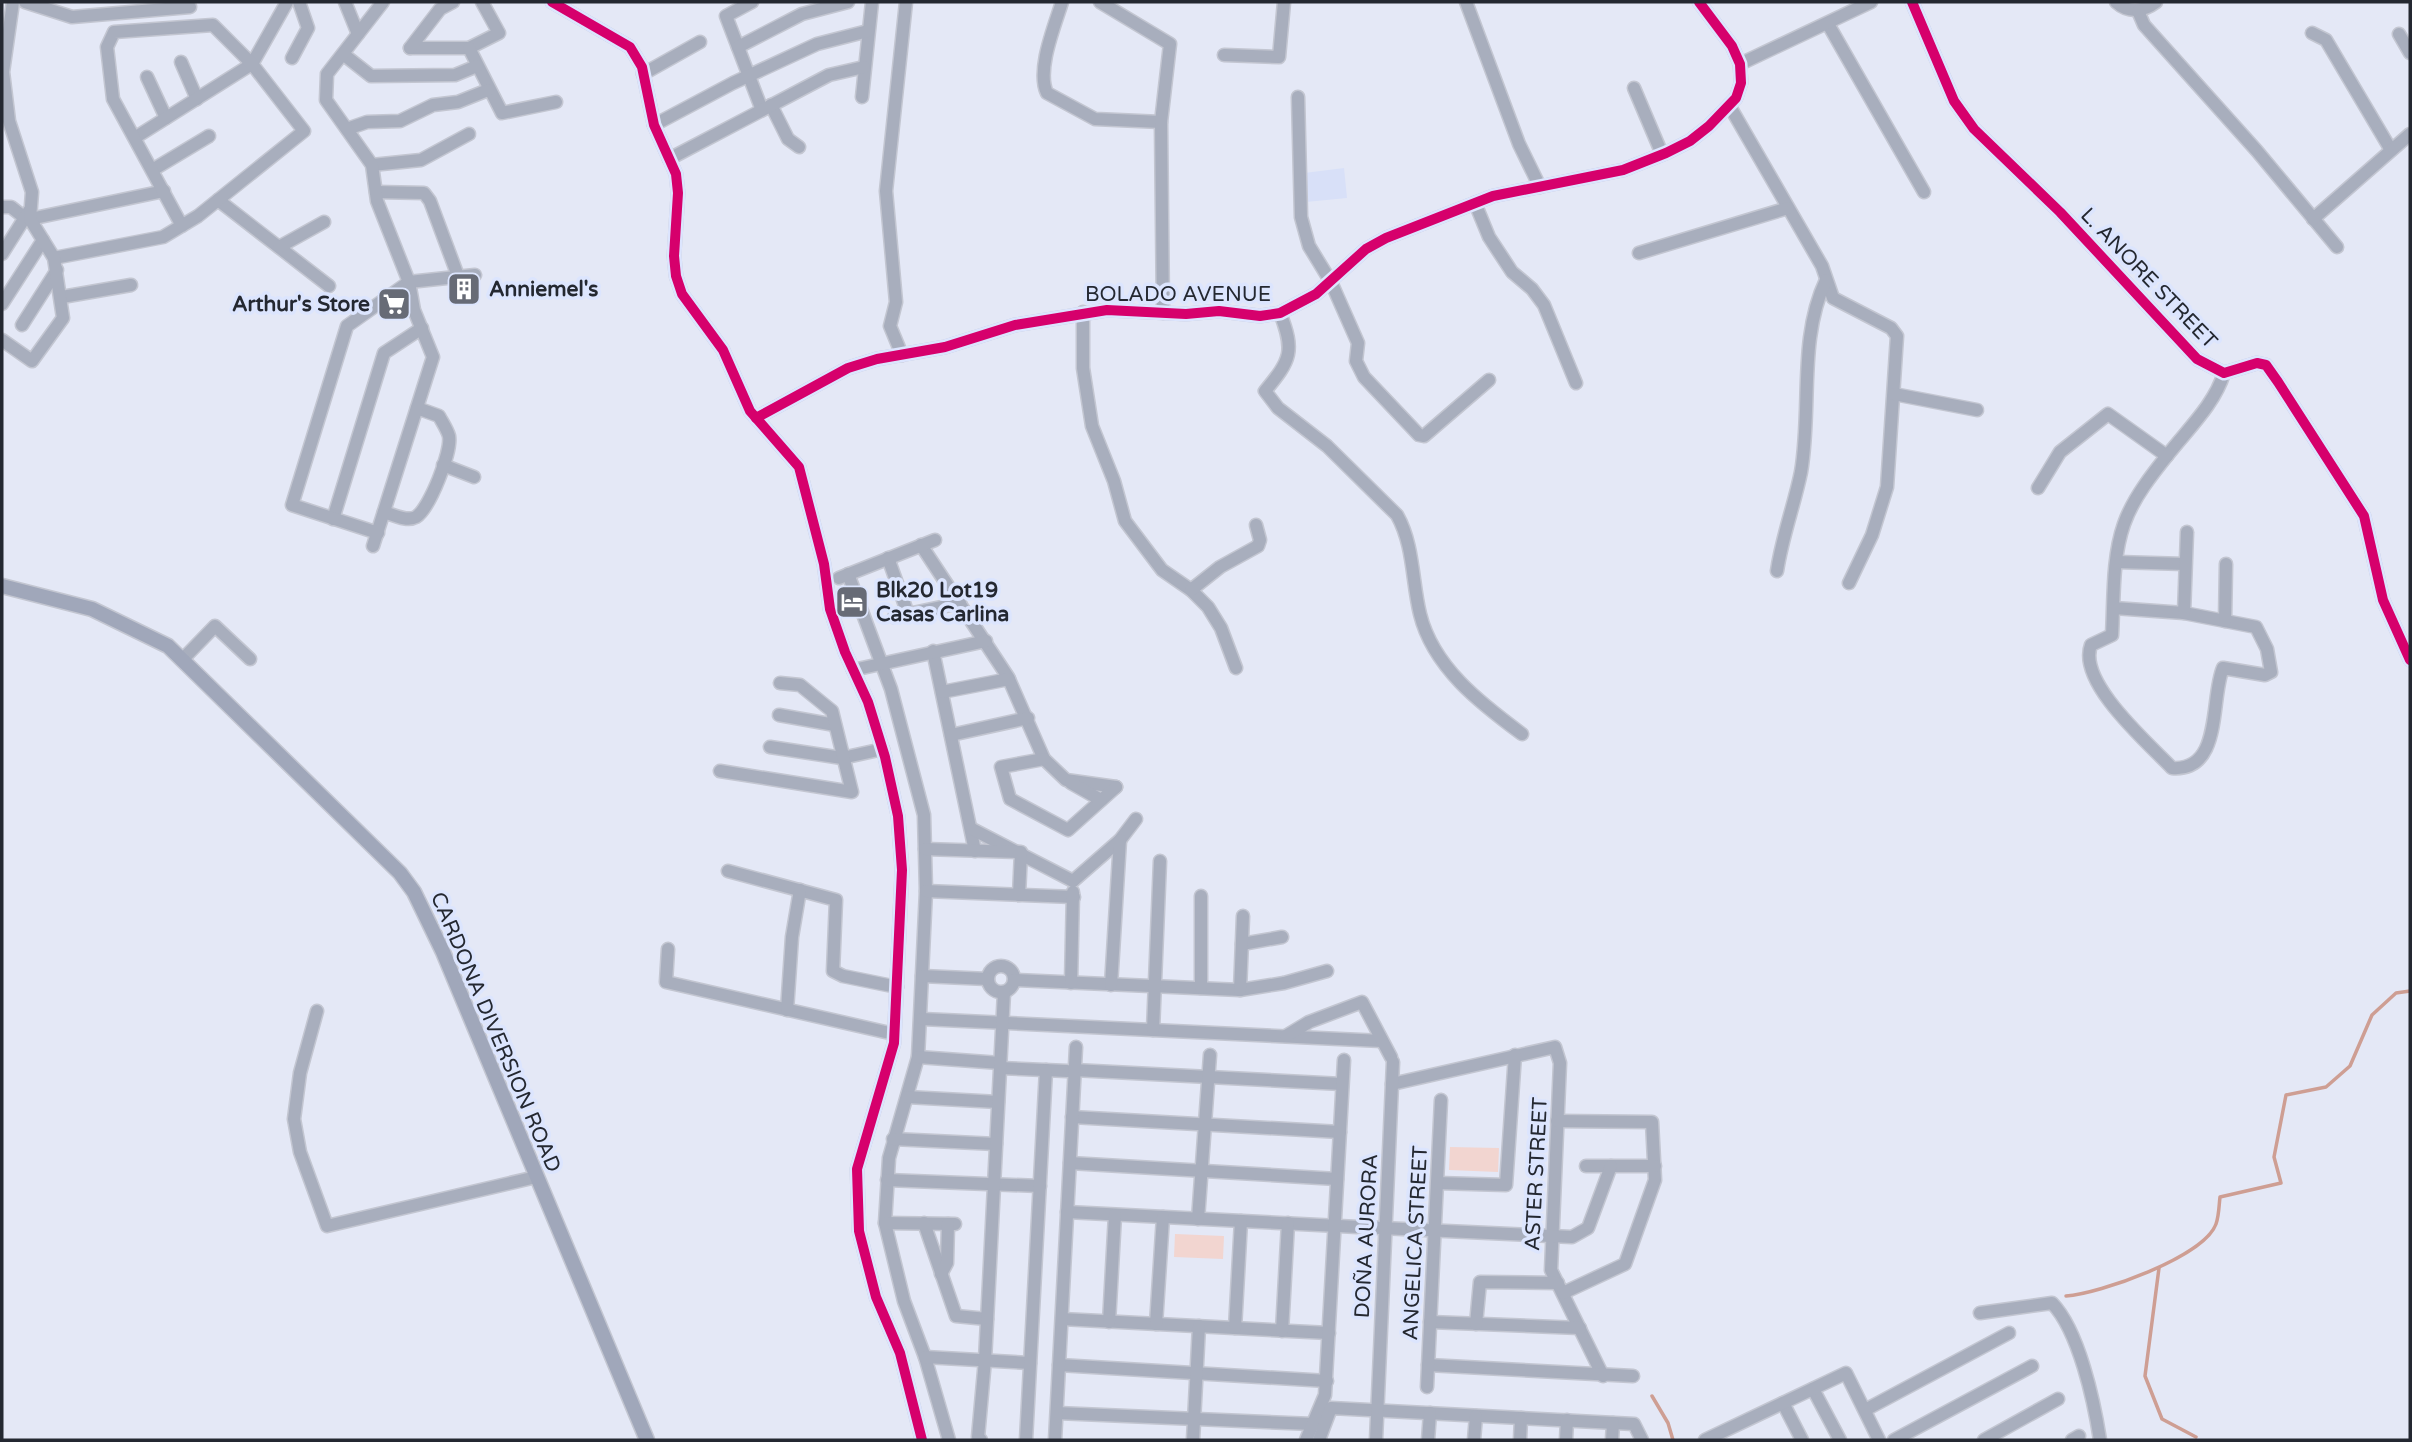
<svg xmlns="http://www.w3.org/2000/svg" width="2412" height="1442" font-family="'Varela Round',sans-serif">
<rect width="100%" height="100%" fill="#e4e8f6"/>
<polygon fill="#d8e0f8" points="1344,168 1347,198 1306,202 1304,173"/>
<g fill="#f2d5d0">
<polygon points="1450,1147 1499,1148 1498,1172 1449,1170"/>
<polygon points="1175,1234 1224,1236 1223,1259 1174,1257"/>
</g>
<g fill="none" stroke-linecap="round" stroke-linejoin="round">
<g stroke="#ce9e93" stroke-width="3.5">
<polyline points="2159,1268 2145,1376 2162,1419 2196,1437"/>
<path d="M2066,1296c33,-2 138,-39 150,-72 3,-8 3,-19 4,-27l61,-14 -7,-26 12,-62 40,-8 24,-21 22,-51 24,-22 14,-2"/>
<polyline points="1652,1396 1668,1423 1673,1440"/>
</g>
<defs>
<g id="minor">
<polyline points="25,2 72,17 190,7"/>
<polyline points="345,2 358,34"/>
<polyline points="552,2 630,47 642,67 654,125 676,174 678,193 674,256 676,276 682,294 723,350 750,411 799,467 824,564 830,609 845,652 868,702 885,757 898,816 902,870 894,1043 857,1169 859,1231 876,1297 900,1353 922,1440"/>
<polyline points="752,2 726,16 762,110"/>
<path d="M1062,2c-7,23 -26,68 -15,91l48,26 66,3"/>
<polyline points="1100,2 1170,44 1161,122 1163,313"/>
<polyline points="1466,2 1519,144 1540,187"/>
<polyline points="1912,2 1954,101 1974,129 2060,212 2197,359 2224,373 2257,363 2266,365 2278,382 2364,516 2383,600 2410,660"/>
<path d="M2116,2c12,11 27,10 40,0"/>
<polyline points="2138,11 2144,25 2257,151 2337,247"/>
<polyline points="1828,24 1924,192"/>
<polyline points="2312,33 2326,40 2391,150"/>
<polyline points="2399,34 2410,53"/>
<polyline points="738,47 802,14 848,2"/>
<polyline points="410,48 469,48 499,33 482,2"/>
<polyline points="410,48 440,9 453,2"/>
<polyline points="469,48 502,113 556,102"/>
<polyline points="343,54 371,76 455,75 477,66"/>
<polyline points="1224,55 1279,57 1284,2"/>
<polyline points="292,58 308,28 299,2"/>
<polyline points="181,62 197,99"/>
<polyline points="1740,64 1871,2"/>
<polyline points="643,74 700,42"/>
<polyline points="147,77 166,118"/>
<polyline points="1634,88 1662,154"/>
<polyline points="862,97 872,2"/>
<polyline points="1298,97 1301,217 1309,246 1331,282 1358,343 1356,361 1364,377 1419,435 1424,436 1489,380"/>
<polyline points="771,105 788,139 799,147"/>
<polyline points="1729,105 1822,266 1833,298 1891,328 1897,336 1887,487 1872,535 1849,583"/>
<polyline points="654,125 733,83 817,44 868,31"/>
<polyline points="347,129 367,122 400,121 433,105 458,102 488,90"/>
<polyline points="136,137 252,64 287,2"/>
<polyline points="669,159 829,75 864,67"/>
<polyline points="372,165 421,160 469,134"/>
<polyline points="154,169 209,136"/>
<polyline points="376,192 424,193 430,201 458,276"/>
<polyline points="218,200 329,286"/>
<polyline points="1475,203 1489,237 1512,272 1532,289 1544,305 1576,383"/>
<polyline points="2,207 11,207 25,218"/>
<polyline points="30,219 164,191"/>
<polyline points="2313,219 2410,134"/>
<polyline points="279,247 324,222"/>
<polyline points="1639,253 1788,208"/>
<polyline points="2,254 29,211"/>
<polyline points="54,258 163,237 198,216 304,131 252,64 213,25 114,32 107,47 113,99 182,226"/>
<polyline points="62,297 131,285"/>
<polyline points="2,304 43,240"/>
<polyline points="1083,312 1083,368 1092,426 1114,481 1125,521 1162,570 1191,590 1208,607 1221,628 1236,668"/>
<path d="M1280,313c15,38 11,47 -15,78l13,17 49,38 70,69c17,30 15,67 23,99 13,53 60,89 102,120"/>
<polyline points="22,325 57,270"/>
<polyline points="2,340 32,361 63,318 54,258 30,219 32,192 9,121 3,72 13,2"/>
<polyline points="902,355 890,326 896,302 886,191 906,2"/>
<polyline points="1894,394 1977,410"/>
<polyline points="756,418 848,368 877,359 945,347 1015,325 1107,310 1186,314 1219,311 1260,316 1280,313 1316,294 1366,249 1386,238 1493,196 1623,170 1666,153 1690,141 1709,126 1736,98 1741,83 1740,64 1732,46 1699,2"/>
<polyline points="443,465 474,477"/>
<polyline points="2038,488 2060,452 2108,414 2167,456"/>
<path d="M384,512c10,3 23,10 32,5 14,-9 36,-66 33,-81 -2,-7 -7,-14 -10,-20l-22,-8"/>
<polyline points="333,519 384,353 422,328"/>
<polyline points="378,533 292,505 347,326 409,282 475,275"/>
<polyline points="921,545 1008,677 1044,759 1066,780 1116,787"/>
<polyline points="373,546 433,357 414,310 409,282 377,201 372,165 326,100 327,74 383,2"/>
<polyline points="888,558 908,614"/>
<polyline points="2117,562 2185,564"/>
<path d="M1777,571c5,-34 17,-65 24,-99 11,-64 -3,-133 25,-192"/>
<polyline points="848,574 891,689 924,815 926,891 918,1057 889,1158 885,1223 904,1301 925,1357 949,1440"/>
<polyline points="839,578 935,540"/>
<polyline points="1191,590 1220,567 1258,546 1260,540 1256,525"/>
<path d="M2114,608l70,5 72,14 11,22 4,23 -6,3 -42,-7c-13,30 0,104 -51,100 -24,-25 -95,-86 -81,-123l21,-10c2,-36 0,-77 12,-111 9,-26 29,-51 46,-72 20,-25 45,-49 54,-79"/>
<polyline points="2184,613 2187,532"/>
<polyline points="894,617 960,603"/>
<polyline points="2225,621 2226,564"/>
<polyline points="933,651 975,851"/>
<polyline points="182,660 215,626 250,659"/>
<polyline points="853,670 986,641"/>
<polyline points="942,692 1009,679"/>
<polyline points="779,715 835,725"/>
<polyline points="951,735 1028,718"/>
<polyline points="770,747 842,758 883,749"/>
<polyline points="1044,759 1001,767 1010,799 1068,830 1116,787"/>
<polyline points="720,771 852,792 832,711 800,685 780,683"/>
<polyline points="1071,783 1101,800"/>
<polyline points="972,829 1073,881"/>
<polyline points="925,849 1021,852 1019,895"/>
<polyline points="728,871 836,900 833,971 843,976 897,987"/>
<polyline points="1073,881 1120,840 1136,819"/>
<polyline points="926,891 1074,897"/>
<polyline points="1242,944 1282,937"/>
<polyline points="668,949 666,982 894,1034"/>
<circle cx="1001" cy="979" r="13"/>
<polyline points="922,976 988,979"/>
<polyline points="1014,980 1240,990 1284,983 1327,971"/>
<polyline points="1071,983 1073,892"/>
<polyline points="1111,985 1120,840"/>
<polyline points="1201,988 1201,896"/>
<polyline points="1240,990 1243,916"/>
<polyline points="787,1010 792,937 800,890"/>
<polyline points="317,1011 300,1073 294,1119 300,1152 327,1226 536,1177"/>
<polyline points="922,1019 1382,1041"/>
<polyline points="1153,1030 1160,861"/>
<polyline points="1286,1036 1309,1022 1362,1002 1391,1057"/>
<polyline points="918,1057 1000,1063"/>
<polyline points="1000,1068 1067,1071"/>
<polyline points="1074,1070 1342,1084"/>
<polyline points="1392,1084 1555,1047 1560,1063 1551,1270 1603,1376"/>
<polyline points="907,1097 998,1102"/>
<polyline points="1072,1117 1340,1132"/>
<polyline points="1557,1121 1652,1122 1655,1180 1625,1264 1563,1293"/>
<polyline points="893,1139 996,1144"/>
<polyline points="1070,1163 1337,1179"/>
<polyline points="1586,1166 1655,1166"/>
<polyline points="887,1180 1040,1186"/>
<polyline points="1437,1183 1506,1185 1515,1055"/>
<polyline points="1067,1212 1358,1227"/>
<polyline points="1198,1219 1210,1055"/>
<polyline points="885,1223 955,1224"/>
<polyline points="924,1223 956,1316 987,1319"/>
<polyline points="1360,1227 1572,1237 1588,1228 1611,1166"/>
<polyline points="941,1274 947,1263 948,1224"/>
<path d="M1980,1313l72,-10c27,28 42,98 48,137"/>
<polyline points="1062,1319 1329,1333"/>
<polyline points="1109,1322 1115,1215"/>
<polyline points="1430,1322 1580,1328"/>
<polyline points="1156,1324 1163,1217"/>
<polyline points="1476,1324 1480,1282 1558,1283"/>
<polyline points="1235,1328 1241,1221"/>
<polyline points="1282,1331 1288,1223"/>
<polyline points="925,1357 1030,1363"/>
<polyline points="1059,1365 1327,1381"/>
<polyline points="1428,1365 1633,1376"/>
<polyline points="1427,1387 1441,1100"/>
<polyline points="1813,1389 1840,1440"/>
<polyline points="1783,1403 1802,1440"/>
<polyline points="1865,1410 2009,1333"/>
<polyline points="1057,1413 1313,1424"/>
<polyline points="981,1440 978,1437 985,1360 1004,992"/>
<polyline points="1026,1440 1046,1070"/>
<polyline points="1055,1440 1076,1047"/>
<polyline points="1193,1440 1199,1326"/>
<polyline points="1306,1440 1325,1395 1344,1060"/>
<polyline points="1319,1440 1331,1408 1634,1424 1642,1440"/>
<polyline points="1376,1440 1393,1062"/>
<polyline points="1428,1440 1430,1413"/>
<polyline points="1474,1440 1476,1416"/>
<polyline points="1520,1440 1521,1418"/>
<polyline points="1566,1440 1567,1420"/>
<polyline points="1612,1440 1613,1423"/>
<polyline points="1705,1440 1846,1373 1879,1440"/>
<polyline points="1894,1440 2032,1366"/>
<polyline points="1984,1440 2058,1399"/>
<polyline points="2072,1440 2079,1436"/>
</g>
<polyline id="major" points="2,586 92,609 168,646 400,873 414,892 443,952 647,1440"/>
</defs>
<use href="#minor" stroke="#c3c6d1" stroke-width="15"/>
<use href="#major" stroke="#c3c6d1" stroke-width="17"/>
<use href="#minor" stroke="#a8aebd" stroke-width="12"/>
<use href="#major" stroke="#a0a7ba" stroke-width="14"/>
<defs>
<g id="cycleway">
<polyline points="552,2 630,47 642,67 654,125 676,174 678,193 674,256 676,276 682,294 723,350 750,411 799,467 824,564 830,609 845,652 868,702 885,757 898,816 902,870 894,1043 857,1169 859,1231 876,1297 900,1353 922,1440"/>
<polyline points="1912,2 1954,101 1974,129 2060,212 2197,359 2224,373 2257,363 2266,365 2278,382 2364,516 2383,600 2410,660"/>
<polyline points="756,418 848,368 877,359 945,347 1015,325 1107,310 1186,314 1219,311 1260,316 1280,313 1316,294 1366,249 1386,238 1493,196 1623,170 1666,153 1690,141 1709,126 1736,98 1741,83 1740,64 1732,46 1699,2"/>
</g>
</defs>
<use href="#cycleway" stroke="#dce5fe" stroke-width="15"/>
<use href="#cycleway" stroke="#d6006c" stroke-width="10"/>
</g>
<defs>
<symbol id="building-square" viewBox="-11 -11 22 22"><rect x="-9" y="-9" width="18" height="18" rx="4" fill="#676b76" stroke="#dce5fe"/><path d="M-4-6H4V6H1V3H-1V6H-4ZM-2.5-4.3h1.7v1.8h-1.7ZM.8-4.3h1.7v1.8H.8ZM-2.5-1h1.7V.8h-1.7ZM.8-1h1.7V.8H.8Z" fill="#fff"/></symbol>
<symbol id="supermarket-square" viewBox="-11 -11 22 22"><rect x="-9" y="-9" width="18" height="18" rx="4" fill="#676b76" stroke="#dce5fe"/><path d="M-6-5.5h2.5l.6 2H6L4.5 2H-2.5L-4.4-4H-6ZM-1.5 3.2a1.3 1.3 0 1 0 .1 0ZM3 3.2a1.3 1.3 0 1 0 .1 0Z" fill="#fff"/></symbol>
<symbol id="hotel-square" viewBox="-11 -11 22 22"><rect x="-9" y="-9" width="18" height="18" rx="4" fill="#676b76" stroke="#dce5fe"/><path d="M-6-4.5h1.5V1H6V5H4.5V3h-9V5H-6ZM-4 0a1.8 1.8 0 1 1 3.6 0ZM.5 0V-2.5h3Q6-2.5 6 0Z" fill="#fff"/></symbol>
</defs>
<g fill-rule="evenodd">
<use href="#building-square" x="445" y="270" width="38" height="38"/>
<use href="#supermarket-square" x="375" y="285" width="38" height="38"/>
<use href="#hotel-square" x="833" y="583" width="38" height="38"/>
</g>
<g text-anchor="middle" stroke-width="7" stroke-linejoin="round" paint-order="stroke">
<g font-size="21" fill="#242831" stroke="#dce5fe">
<text transform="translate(2149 278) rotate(46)" y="7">L. ANORE STREET</text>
<text x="1178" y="301">BOLADO AVENUE</text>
<text transform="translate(496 1032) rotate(67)" y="7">CARDONA DIVERSION ROAD</text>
<text transform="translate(1536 1174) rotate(-87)" y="7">ASTER STREET</text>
<text transform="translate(1366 1236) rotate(-87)" y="7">DOÑA AURORA</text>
<text transform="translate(1415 1243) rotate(-87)" y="7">ANGELICA STREET</text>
</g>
<g font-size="21" font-weight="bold" fill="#242831" stroke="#dce5fe" text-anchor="start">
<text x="489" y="296">Anniemel's</text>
<text x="370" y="311" text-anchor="end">Arthur's Store</text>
<text x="876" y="597">Blk20 Lot19<tspan x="876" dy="24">Casas Carlina</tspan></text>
</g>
</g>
<rect width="2412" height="1442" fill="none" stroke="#242831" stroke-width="7"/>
</svg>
